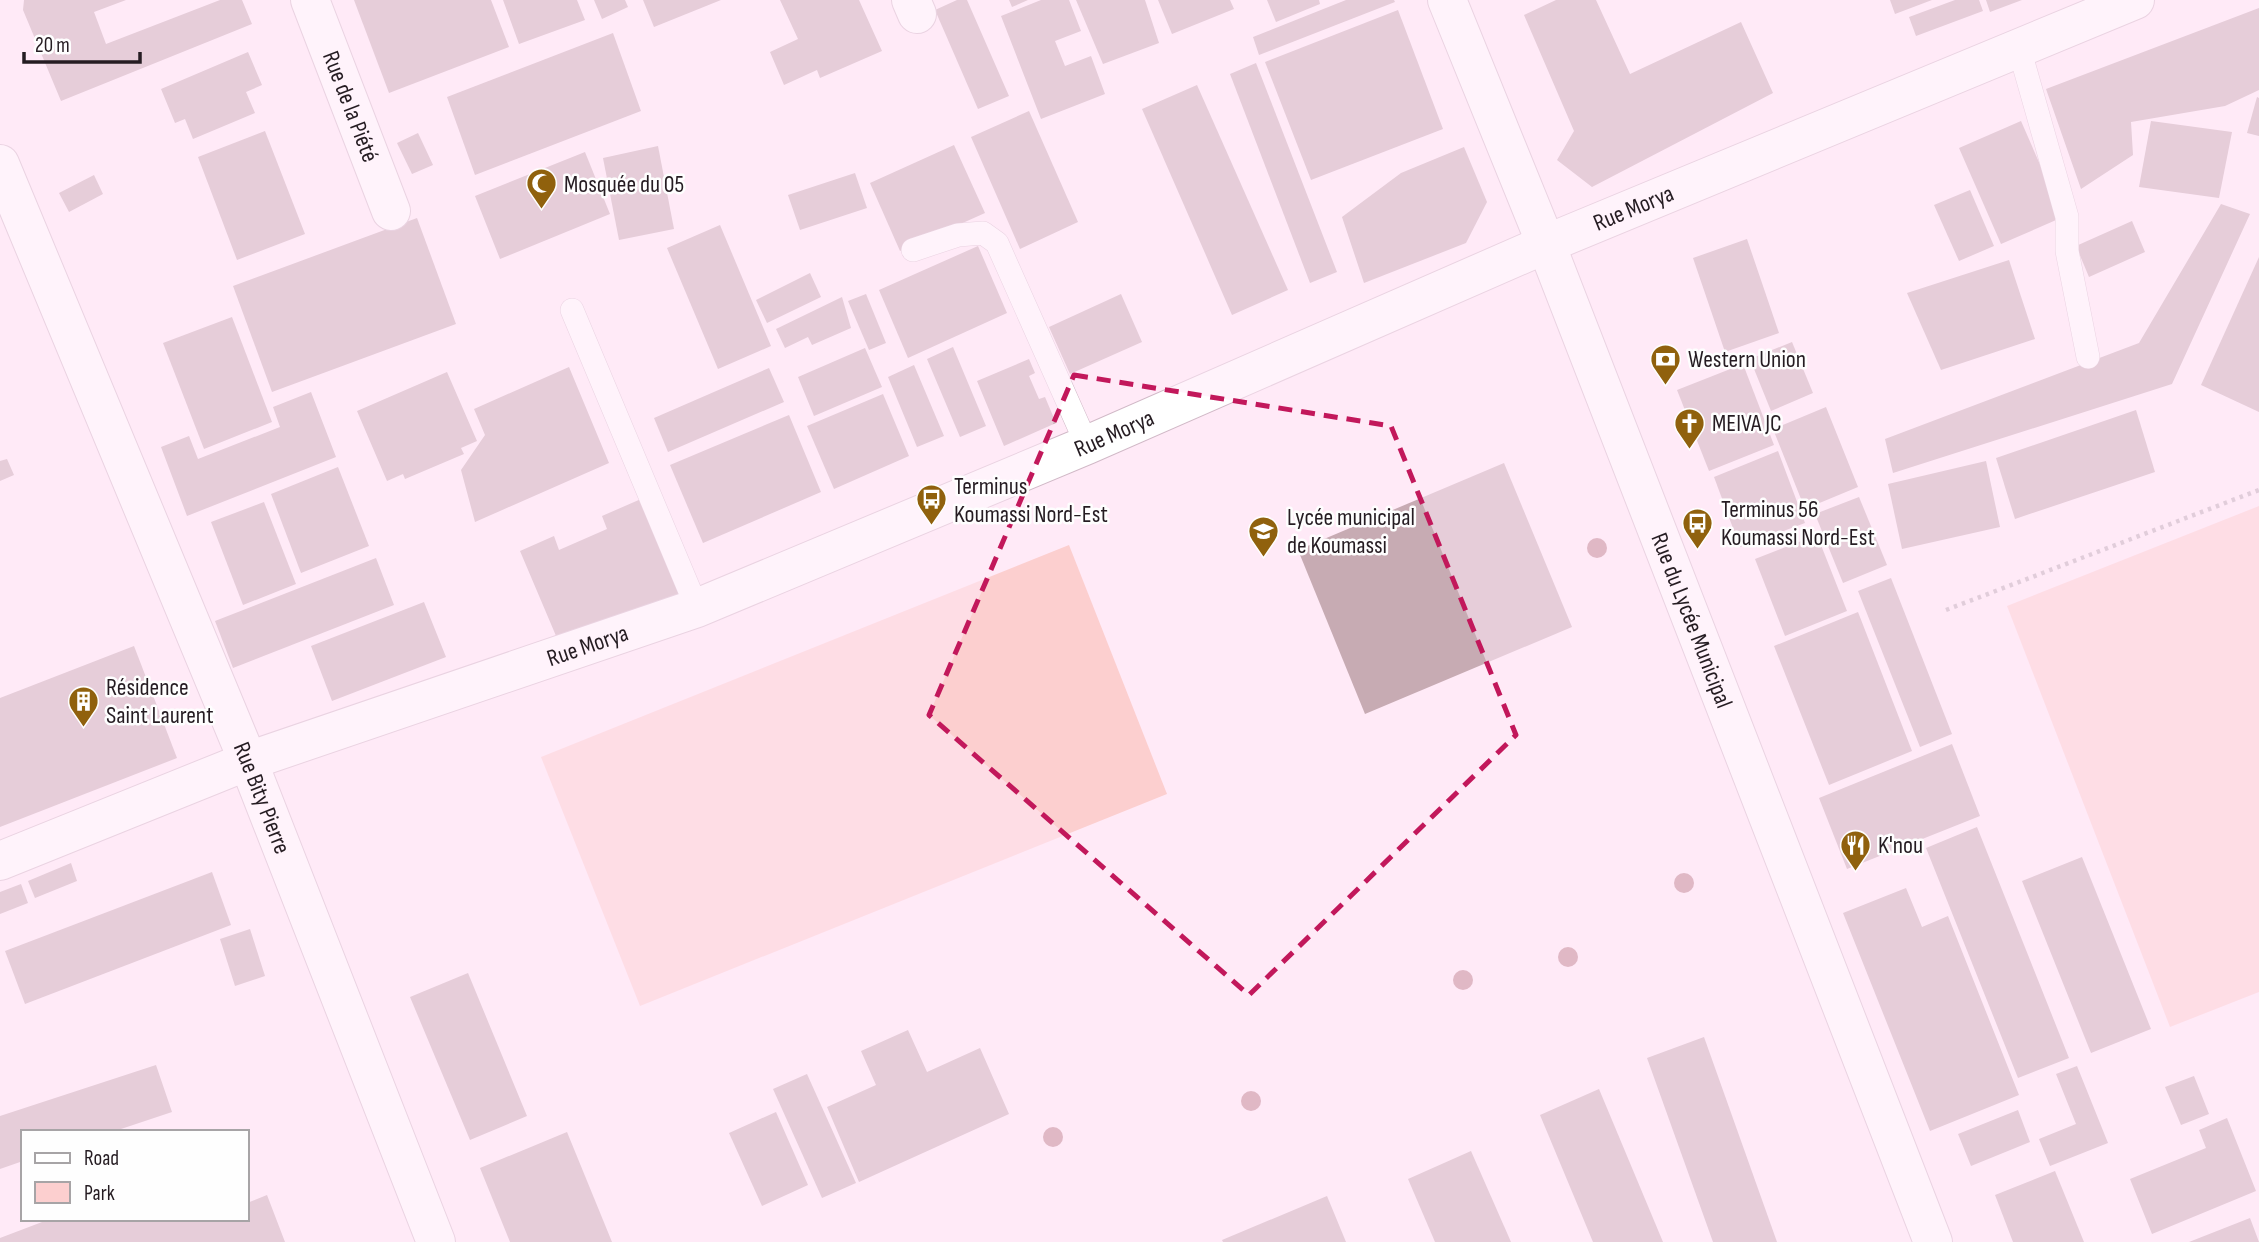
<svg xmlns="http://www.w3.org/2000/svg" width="2259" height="1242" font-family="'Sofia Sans Condensed',sans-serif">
<rect width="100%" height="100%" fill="#ffeaf7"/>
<g fill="#fccfcf">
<polygon points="2259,506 2259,992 2170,1027 2007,606"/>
<polygon points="1069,545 1167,794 640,1006 541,757"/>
</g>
<g fill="#c7abb3">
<polygon points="24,0 126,0 94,12 106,44 220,0 242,0 252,24 61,101 23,10"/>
<polygon points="354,0 491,0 509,47 389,93"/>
<polygon points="503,0 577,0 585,20 519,44"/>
<polygon points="594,0 625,0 628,7 602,19"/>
<polygon points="643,0 721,0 654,27"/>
<polygon points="780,0 859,0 882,51 820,78 817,70 784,85 770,52 798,39"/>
<polygon points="957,0 967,0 1009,96 978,109 935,10"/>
<polygon points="1009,0 1028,0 1012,7"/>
<polygon points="1041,0 1069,0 1081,31 1055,41 1065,66 1091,56 1105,94 1041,119 1001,16"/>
<polygon points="1076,0 1145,0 1159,43 1103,64"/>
<polygon points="1158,0 1230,0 1234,9 1172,34"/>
<polygon points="1267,0 1319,0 1320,4 1276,22"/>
<polygon points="1346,0 1394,0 1395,2 1259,55 1253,37"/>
<polygon points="1556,0 1596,0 1630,74 1741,22 1773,93 1592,187 1557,160 1574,131 1524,15"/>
<polygon points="1890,0 1932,0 1895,14"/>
<polygon points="1955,0 1979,0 1983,11 1916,36 1909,17"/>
<polygon points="1986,0 2022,0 1990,12"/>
<polygon points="2259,8 2259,90 2225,106 2131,122 2133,155 2081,189 2046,89"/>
<polygon points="1398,10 1443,129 1311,180 1265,62"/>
<polygon points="613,33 641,111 475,175 447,97"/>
<polygon points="248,52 262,85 246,92 255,113 193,139 185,119 175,123 161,89"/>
<polygon points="1256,63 1337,272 1310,283 1230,74"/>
<polygon points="1197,85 1288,290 1232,315 1142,109"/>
<polygon points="2257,97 2259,98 2259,136 2247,133"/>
<polygon points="1029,111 1078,222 1020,249 971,137"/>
<polygon points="2021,121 2063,217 2001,244 1959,148"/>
<polygon points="2151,121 2232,132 2219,198 2139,187"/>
<polygon points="265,131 305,234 237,260 198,157"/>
<polygon points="418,133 433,165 412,174 397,143"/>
<polygon points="954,145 985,213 900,251 870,183"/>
<polygon points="658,146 674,229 619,240 603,158"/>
<polygon points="1464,147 1487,202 1466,243 1364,283 1342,217 1401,173"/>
<polygon points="585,152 610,214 500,259 475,196"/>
<polygon points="855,173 867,208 800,230 788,195"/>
<polygon points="94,175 103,194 69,212 59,193"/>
<polygon points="1970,190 1994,246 1959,261 1934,205"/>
<polygon points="2221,204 2250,214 2172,384 1893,473 1885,439 2139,343"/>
<polygon points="417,218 456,324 272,392 233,286"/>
<polygon points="2132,221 2145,252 2089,277 2076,246"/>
<polygon points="720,225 771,346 718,369 667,248"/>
<polygon points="1747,239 1779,333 1725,352 1693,258"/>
<polygon points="978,246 1007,313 908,358 879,290"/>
<polygon points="2259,257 2259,412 2201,385"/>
<polygon points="2009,260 2035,339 1941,370 1907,293"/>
<polygon points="810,273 821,297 767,323 756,300"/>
<polygon points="866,294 886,343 869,350 848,301"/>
<polygon points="1121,294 1142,342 1070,374 1049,327"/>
<polygon points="842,297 851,328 812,345 808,337 785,348 776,329"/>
<polygon points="232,317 272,422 204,449 163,343"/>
<polygon points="1792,342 1813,393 1771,411 1750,359"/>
<polygon points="953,347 986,426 960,437 927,359"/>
<polygon points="865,348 882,387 814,416 798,377"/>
<polygon points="1029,359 1035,373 1029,376 1039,399 1045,397 1056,423 1004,446 977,381"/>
<polygon points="1743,364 1774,445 1709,471 1677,390"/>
<polygon points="914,365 944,436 917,447 888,377"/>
<polygon points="569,367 609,463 475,522 461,470 485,435 474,409"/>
<polygon points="769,368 784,402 668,452 654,418"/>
<polygon points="447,372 477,441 461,448 464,454 405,479 403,474 387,481 357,411"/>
<polygon points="311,392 336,457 187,516 161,447 189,436 198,459 280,427 273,407"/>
<polygon points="883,394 909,456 834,489 807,426"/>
<polygon points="1826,407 1858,487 1805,509 1773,429"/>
<polygon points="2136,410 2155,472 2015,519 1996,458"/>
<polygon points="789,415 821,492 703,543 670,465"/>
<polygon points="1778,451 1805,523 1740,547 1714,477"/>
<polygon points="7,459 14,475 0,481 0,461"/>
<polygon points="1986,461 2000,527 1902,549 1888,484"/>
<polygon points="1504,463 1572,627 1365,714 1298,550"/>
<polygon points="338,467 369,546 301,573 271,494"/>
<polygon points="1859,497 1887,565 1843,583 1815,514"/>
<polygon points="641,499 683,597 562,650 520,551 554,536 559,550 607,529 602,516"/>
<polygon points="264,502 296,584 243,605 211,522"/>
<polygon points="1817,535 1847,611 1785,636 1755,559"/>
<polygon points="376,558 394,605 233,668 215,621"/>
<polygon points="1891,578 1952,734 1920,747 1858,591"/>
<polygon points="424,602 446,657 332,701 311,646"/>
<polygon points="1858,612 1912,751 1829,785 1774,646"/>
<polygon points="134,646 177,758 0,827 0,698"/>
<polygon points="1952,744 1980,816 1847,869 1819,798"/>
<polygon points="1977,827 2069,1058 2018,1078 1926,848"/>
<polygon points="2082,857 2151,1029 2091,1053 2022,881"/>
<polygon points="71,863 77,881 35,898 28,881"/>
<polygon points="212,872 231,925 25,1004 5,951"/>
<polygon points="21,884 28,903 0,914 0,892"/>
<polygon points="1906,888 1922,927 1948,916 2019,1095 1930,1131 1843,913"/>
<polygon points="250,929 265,976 235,986 220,939"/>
<polygon points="468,973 527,1116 470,1140 410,997"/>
<polygon points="908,1030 927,1072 980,1048 1009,1114 859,1182 827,1107 876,1085 861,1051"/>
<polygon points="1704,1037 1777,1242 1713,1242 1647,1058"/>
<polygon points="156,1065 172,1112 112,1132 23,1132 23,1161 0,1169 0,1116"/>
<polygon points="2077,1066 2108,1143 2050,1166 2039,1139 2076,1124 2056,1074"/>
<polygon points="807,1074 856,1183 822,1198 773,1089"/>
<polygon points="2194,1076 2209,1114 2181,1125 2165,1087"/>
<polygon points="1599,1089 1663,1242 1593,1242 1540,1115"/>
<polygon points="2018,1110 2030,1142 1971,1166 1958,1134"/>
<polygon points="776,1112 808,1185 762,1206 729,1133"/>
<polygon points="2227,1118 2256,1191 2152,1234 2130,1179 2206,1148 2199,1130"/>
<polygon points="567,1132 612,1242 510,1242 480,1168"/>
<polygon points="1471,1151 1511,1242 1435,1242 1408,1179"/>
<polygon points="2055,1171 2084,1242 2013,1242 1995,1195"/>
<polygon points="267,1195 285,1242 0,1242 0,1238 50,1219 247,1219 247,1203"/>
<polygon points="1327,1196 1346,1242 1223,1242 1222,1240"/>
<polygon points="2250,1218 2259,1242 2189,1242"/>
</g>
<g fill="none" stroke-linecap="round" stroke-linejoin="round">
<defs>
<g id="service">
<polyline points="2019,48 2067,217 2067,251 2088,357"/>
<polyline points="913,250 958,235 983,233 997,243 1087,445"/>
<polyline points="572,310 697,608"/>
</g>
<g id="minor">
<path id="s1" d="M310,0l81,211"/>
<polyline points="911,0 917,14"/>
<path id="s2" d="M1447,0l99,244 387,998"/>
<path id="s3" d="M0,164l248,597 188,481"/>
<path id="s4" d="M0,861l248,-100 449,-153 390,-163 459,-201 589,-244"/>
</g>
</defs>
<use href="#service" stroke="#d1b9c7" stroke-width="24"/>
<use href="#minor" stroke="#d1b9c7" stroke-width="40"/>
<polyline stroke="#bdacb7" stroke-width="4.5" stroke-dasharray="3.5 5" stroke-linecap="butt" points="1946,610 2259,490"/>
<use href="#service" stroke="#fff" stroke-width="23"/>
<use href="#minor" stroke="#fff" stroke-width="38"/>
</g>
<g fill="#ba7d88">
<circle cx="1597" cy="548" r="10"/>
<circle cx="1684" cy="883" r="10"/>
<circle cx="1568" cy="957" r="10"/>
<circle cx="1463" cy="980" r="10"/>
<circle cx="1251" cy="1101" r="10"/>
<circle cx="1053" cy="1137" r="10"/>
</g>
<path d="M0 0H2259V1242H0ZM1074,375l317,51 125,309 -267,260 -320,-280z" fill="#ffeaf7" fill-opacity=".55" fill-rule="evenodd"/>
<path fill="none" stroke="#c2185b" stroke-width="5" stroke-dasharray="14 9" stroke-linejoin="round" d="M1074,375l317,51 125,309 -267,260 -320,-280z"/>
<defs>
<symbol id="mosque-pin" viewBox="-11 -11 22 30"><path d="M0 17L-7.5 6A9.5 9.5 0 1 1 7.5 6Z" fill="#90610d" stroke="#fefefe"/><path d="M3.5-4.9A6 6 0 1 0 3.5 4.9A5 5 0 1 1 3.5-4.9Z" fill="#fff"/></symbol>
<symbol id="bank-pin" viewBox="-11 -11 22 30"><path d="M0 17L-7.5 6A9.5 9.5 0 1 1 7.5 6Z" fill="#90610d" stroke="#fefefe"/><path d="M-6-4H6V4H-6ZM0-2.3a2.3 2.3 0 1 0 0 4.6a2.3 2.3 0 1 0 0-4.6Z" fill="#fff"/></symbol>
<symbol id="church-pin" viewBox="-11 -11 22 30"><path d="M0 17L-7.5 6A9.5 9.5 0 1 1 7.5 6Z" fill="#90610d" stroke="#fefefe"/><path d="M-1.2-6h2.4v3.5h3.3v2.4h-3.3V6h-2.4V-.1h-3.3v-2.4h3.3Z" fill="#fff"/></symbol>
<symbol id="bus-pin" viewBox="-11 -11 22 30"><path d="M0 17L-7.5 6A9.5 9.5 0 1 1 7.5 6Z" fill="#90610d" stroke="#fefefe"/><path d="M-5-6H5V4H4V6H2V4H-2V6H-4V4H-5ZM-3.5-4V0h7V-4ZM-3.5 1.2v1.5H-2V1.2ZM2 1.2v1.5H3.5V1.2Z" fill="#fff"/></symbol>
<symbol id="school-pin" viewBox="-11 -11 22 30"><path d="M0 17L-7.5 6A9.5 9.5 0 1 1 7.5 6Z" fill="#90610d" stroke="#fefefe"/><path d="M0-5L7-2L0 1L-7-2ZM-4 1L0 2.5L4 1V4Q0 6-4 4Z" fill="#fff"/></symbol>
<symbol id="building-pin" viewBox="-11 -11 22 30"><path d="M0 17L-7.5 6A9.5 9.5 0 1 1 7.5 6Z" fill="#90610d" stroke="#fefefe"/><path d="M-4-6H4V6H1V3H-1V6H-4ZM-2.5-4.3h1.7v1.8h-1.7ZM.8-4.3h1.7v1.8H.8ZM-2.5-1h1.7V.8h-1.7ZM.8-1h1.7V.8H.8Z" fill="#fff"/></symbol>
<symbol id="restaurant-pin" viewBox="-11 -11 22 30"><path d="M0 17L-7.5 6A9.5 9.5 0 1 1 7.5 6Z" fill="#90610d" stroke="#fefefe"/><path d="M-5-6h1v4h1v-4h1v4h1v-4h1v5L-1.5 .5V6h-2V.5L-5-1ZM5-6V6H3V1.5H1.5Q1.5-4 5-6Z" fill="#fff"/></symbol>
</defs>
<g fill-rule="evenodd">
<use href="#mosque-pin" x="524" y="166" width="35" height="47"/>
<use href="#bank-pin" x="1648" y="342" width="35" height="47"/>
<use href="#church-pin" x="1672" y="406" width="35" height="47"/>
<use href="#bus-pin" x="914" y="482" width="35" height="47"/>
<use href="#bus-pin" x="1680" y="506" width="35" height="47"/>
<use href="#school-pin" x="1246" y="514" width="35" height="47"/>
<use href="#building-pin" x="66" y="684" width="35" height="47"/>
<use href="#restaurant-pin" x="1838" y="828" width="35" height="47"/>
</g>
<g text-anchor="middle" stroke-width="5" stroke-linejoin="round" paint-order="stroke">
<g font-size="24" fill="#251c22" stroke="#fefefe">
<text dy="8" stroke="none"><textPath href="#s1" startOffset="114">Rue de la Piété</textPath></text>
<text dy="8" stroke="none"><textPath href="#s4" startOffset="1760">Rue Morya</textPath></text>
<text dy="8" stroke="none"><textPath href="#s4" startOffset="1194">Rue Morya</textPath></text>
<text dy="8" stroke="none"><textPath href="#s2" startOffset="667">Rue du Lycée Municipal</textPath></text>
<text dy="8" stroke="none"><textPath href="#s4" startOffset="626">Rue Morya</textPath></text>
<text dy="8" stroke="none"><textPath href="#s3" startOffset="686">Rue Bity Pierre</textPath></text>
</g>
<g font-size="24" fill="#251c22" stroke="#fefefe" text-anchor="start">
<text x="564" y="192">Mosquée du 05</text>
<text x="1688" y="367">Western Union</text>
<text x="1712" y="431">MEIVA JC</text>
<text x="954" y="494">Terminus<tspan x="954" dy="28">Koumassi Nord-Est</tspan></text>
<text x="1721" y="517">Terminus 56<tspan x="1721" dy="28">Koumassi Nord-Est</tspan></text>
<text x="1287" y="525">Lycée municipal<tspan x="1287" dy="28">de Koumassi</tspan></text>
<text x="106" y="695">Résidence<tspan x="106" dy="28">Saint Laurent</tspan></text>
<text x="1878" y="853">K'nou</text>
</g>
</g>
<rect x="21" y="1130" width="228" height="91" fill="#fefefe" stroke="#a7a4a6" stroke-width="2"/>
<rect x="35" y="1153" width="35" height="10" fill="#ffffff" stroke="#a7a4a6" stroke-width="2"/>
<text x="84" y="1165" font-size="21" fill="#251c22">Road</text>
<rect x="35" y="1182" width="35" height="21" fill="#fccfcf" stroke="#a7a4a6" stroke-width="2"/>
<text x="84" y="1200" font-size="21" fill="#251c22">Park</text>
<path d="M24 52v10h116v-10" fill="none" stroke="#251c22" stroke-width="3.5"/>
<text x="35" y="52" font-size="21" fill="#251c22" stroke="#fefefe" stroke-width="5" paint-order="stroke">20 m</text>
</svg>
